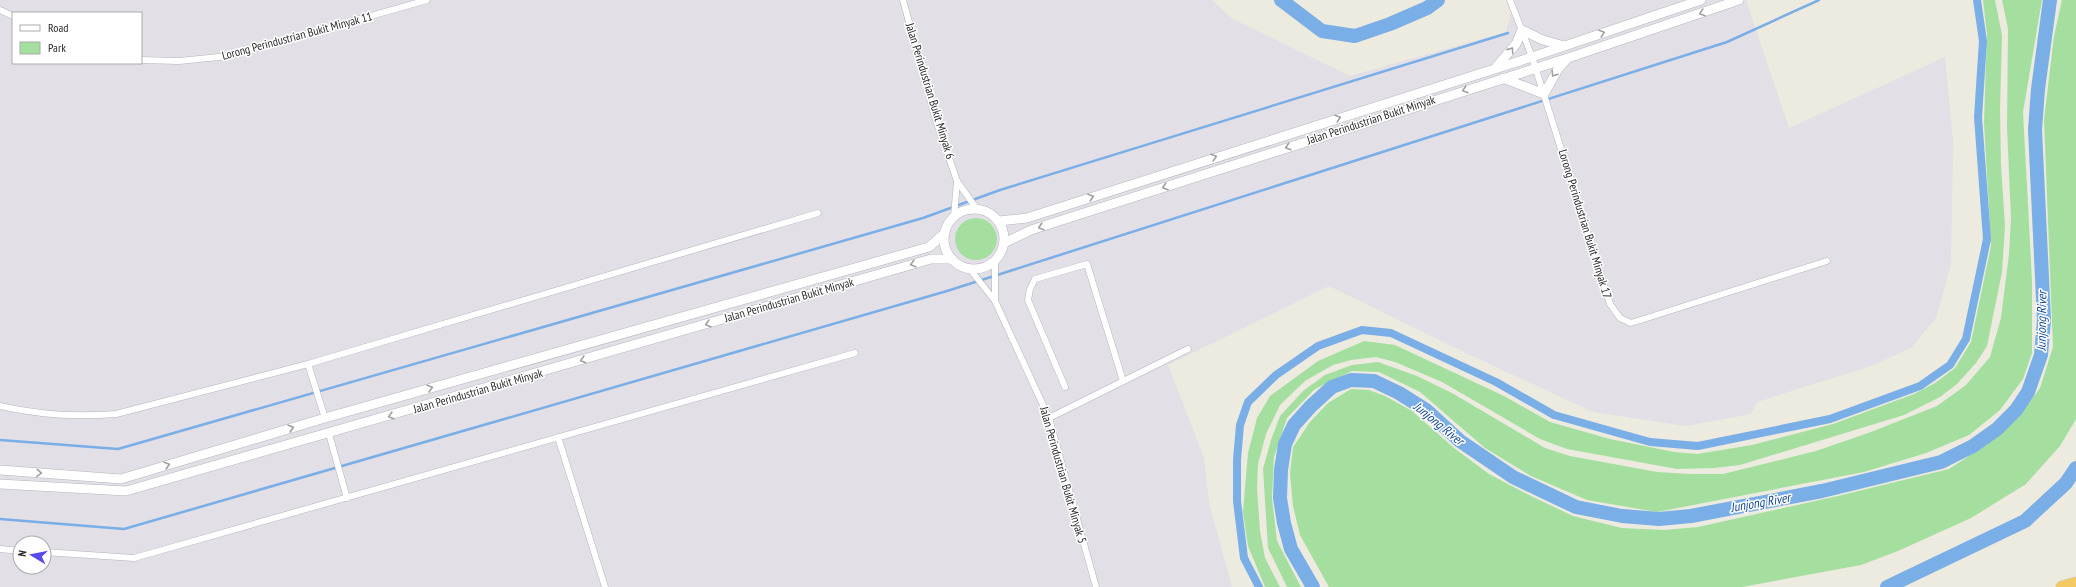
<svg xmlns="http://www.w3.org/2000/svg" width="2076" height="587" font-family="'PT Sans Narrow',sans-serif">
<rect width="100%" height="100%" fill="#edeadf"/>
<path fill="#e3dfe6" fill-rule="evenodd" d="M0,0h1212l19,18 119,58 156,-44 8,-32h232l43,128 156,-71 8,84 -2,123 -15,54 -25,30 -40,18 -114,36 -6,12 -65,12 -93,-14 -123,-57 -141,-69 -161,79 36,93 5,45 23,84h-1232zM13,13h128v50h-128zM20,543h24v24h-24z"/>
<g fill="#a5dfa0">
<polygon points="1983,0 1995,0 2002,35 2000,110 2001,165 2005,226 2002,272 1987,346 1976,363 1957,384 1940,397 1904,415 1740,465 1714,468 1677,469 1567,449 1540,439 1442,382 1395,362 1376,357 1351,360 1333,365 1305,381 1280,405 1266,434 1258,464 1257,489 1260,531 1265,558 1280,587 1265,587 1248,546 1243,512 1248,453 1257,418 1270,396 1318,361 1364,341 1395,345 1504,396 1550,422 1610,439 1674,452 1697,454 1752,445 1833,424 1914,394 1935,383 1955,368 1971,342 1991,246 1984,122 1987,34"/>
<polygon points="2002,0 2042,0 2023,112 2032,280 2032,353 2023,379 2000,410 1969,435 1926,453 1864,472 1657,512 1587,500 1531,476 1485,448 1420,392 1379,372 1352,371 1315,389 1287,418 1274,457 1272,498 1277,541 1301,587 1287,587 1268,548 1263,469 1271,440 1280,416 1303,391 1325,375 1352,365 1378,362 1417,376 1452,393 1545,448 1570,456 1657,472 1691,474 1723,474 1816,451 1871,432 1937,406 1966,385 1990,357 2001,318 2009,254 2011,218 2007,127 2008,29"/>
<polygon points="2062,0 2076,0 2076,419 2060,446 2026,484 1971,518 1898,551 1861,565 1742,587 1329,587 1300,535 1293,506 1290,474 1293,447 1310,422 1328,403 1351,389 1369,390 1385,396 1412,411 1454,448 1489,474 1531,496 1573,516 1622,528 1664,530 1698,527 1838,496 1949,469 1986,445 2018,418 2040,388 2053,347 2044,120 2054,36"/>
<circle cx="976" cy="239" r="21"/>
</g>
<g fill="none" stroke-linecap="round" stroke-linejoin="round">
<g stroke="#7aaee7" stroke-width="2.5">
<polyline points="0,440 118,449 923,218 1000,190 1508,33"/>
<polyline points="0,519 124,529 947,291 1727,42 1819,0"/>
</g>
<polyline stroke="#7aaee7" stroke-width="8" points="1259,587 1244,558 1237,501 1237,460 1240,425 1248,402 1276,375 1318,346 1362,330 1391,333 1496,382 1554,415 1650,442 1698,446 1830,419 1920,386 1950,365 1966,339 1987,239 1978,117 1983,41 1977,0"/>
<g stroke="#7aaee7" stroke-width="14">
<polyline points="1281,0 1322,31 1355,36 1390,24 1427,8 1438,0"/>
<polyline points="1313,587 1291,549 1284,523 1280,498 1281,470 1285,444 1294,425 1311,406 1332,387 1351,380 1374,381 1399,393 1426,410 1460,441 1513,477 1576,507 1622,516 1659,519 1691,516 1822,491 1941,462 1973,446 1997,429 2016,410 2028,392 2041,355 2044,320 2035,130 2038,89 2050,0"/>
<polyline points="1887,587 2025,521 2066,483 2076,468"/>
</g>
<defs>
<g id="minor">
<polyline points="903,0 935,117 957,181 976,208"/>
<polyline points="1510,0 1532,57 1610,304 1620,318 1631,323 1827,261"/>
<polyline points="0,10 13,16"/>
<polyline points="141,60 179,61 229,56 427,0"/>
<polyline points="954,216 957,181"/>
<polyline points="969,268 995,301 1049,418 1096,587"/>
<polyline points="995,301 995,261"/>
<polyline points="308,364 325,418"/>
<polyline points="1065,387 1028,300 1030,289 1035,279 1087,264 1123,381"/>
<path d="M0,406c41,9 74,11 116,8l192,-50 510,-151"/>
<polyline points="1049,418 1188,349"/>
<polyline points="329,434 347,498"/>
<polyline points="558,437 605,587"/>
<polyline points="0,549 20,551"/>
<polyline points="44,552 134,558 855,353"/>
</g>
<g id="secondary">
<polyline points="1497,66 1516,44 1522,30 1543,40 1564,46"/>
<polyline points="1503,78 1544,94 1558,69 1567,59"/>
<circle cx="974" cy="239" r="30"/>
<polyline points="999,221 1027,218 1532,57 1701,0"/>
<polyline points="1004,243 1031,230 1568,58 1739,0"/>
<polyline points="0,470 121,479 325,418 929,247 945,233"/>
<polyline points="0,484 126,491 931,259 952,259"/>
</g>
<polyline id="motorway" points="2062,587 2076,583"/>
</defs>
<use href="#minor" stroke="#b4b3be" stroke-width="7"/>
<use href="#secondary" stroke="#b4b3be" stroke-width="10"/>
<use href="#motorway" stroke="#ccc" stroke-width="13"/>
<use href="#minor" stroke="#fff" stroke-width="6"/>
<use href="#secondary" stroke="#fff" stroke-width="9"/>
<use href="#motorway" stroke="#f4c863" stroke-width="12"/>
</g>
<defs><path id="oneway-chevron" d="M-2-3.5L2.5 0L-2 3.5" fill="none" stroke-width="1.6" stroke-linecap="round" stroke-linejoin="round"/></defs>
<g stroke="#a0a0a0">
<use href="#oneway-chevron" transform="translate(1702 13) rotate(161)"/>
<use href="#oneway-chevron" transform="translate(1602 33) rotate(-19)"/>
<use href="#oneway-chevron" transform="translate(1511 50) rotate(-55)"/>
<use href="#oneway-chevron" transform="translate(1554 74) rotate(123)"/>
<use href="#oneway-chevron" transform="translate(1465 90) rotate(162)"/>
<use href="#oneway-chevron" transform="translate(1338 118) rotate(-18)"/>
<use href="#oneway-chevron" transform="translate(1288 147) rotate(162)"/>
<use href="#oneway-chevron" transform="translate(1214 157) rotate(-18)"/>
<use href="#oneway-chevron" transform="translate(1165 187) rotate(162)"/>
<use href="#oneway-chevron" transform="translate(1091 197) rotate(-18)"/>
<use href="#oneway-chevron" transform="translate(1041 227) rotate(162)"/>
<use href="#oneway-chevron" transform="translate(913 264) rotate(164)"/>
<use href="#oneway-chevron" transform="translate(708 324) rotate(164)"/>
<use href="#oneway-chevron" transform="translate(583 360) rotate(164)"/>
<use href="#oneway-chevron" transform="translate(430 388) rotate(-16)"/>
<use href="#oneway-chevron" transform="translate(391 416) rotate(164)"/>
<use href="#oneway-chevron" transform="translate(291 428) rotate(-17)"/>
<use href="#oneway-chevron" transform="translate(167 465) rotate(-17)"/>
<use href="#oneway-chevron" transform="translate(39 473) rotate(4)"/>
</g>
<g text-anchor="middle" stroke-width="3" stroke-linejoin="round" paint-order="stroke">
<g font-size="12" fill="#2c2c2c" stroke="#fff">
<text transform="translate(297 36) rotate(-15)" y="4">Lorong Perindustrian Bukit Minyak 11</text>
<text transform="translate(930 91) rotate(73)" y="4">Jalan Perindustrian Bukit Minyak 6</text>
<text transform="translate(1371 120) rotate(-18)" y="4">Jalan Perindustrian Bukit Minyak</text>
<text transform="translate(1585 224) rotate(73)" y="4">Lorong Perindustrian Bukit Minyak 17</text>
<text transform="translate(789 300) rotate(-16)" y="4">Jalan Perindustrian Bukit Minyak</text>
<text transform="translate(478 391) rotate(-16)" y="4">Jalan Perindustrian Bukit Minyak</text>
<text transform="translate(1063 475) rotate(74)" y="4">Jalan Perindustrian Bukit Minyak 5</text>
</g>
<g font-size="13" font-style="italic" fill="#164996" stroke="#fff">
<text transform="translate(2041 321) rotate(-89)" y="5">Junjong River</text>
<text transform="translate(1439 423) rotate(39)" y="5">Junjong River</text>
<text transform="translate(1760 502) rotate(-10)" y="5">Junjong River</text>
</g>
</g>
<rect x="12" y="12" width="130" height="52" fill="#ffffff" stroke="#ababab"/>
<rect x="20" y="25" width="20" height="6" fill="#ffffff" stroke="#ababab"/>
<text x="48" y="32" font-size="12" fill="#2c2c2c">Road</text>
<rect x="20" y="42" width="20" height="12" fill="#a5dfa0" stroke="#ababab"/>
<text x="48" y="52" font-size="12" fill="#2c2c2c">Park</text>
<g transform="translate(32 555) rotate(280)"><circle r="19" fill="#ffffff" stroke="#ababab"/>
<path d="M0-3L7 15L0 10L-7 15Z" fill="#574bef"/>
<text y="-6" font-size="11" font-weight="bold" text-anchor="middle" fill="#2c2c2c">N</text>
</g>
</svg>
